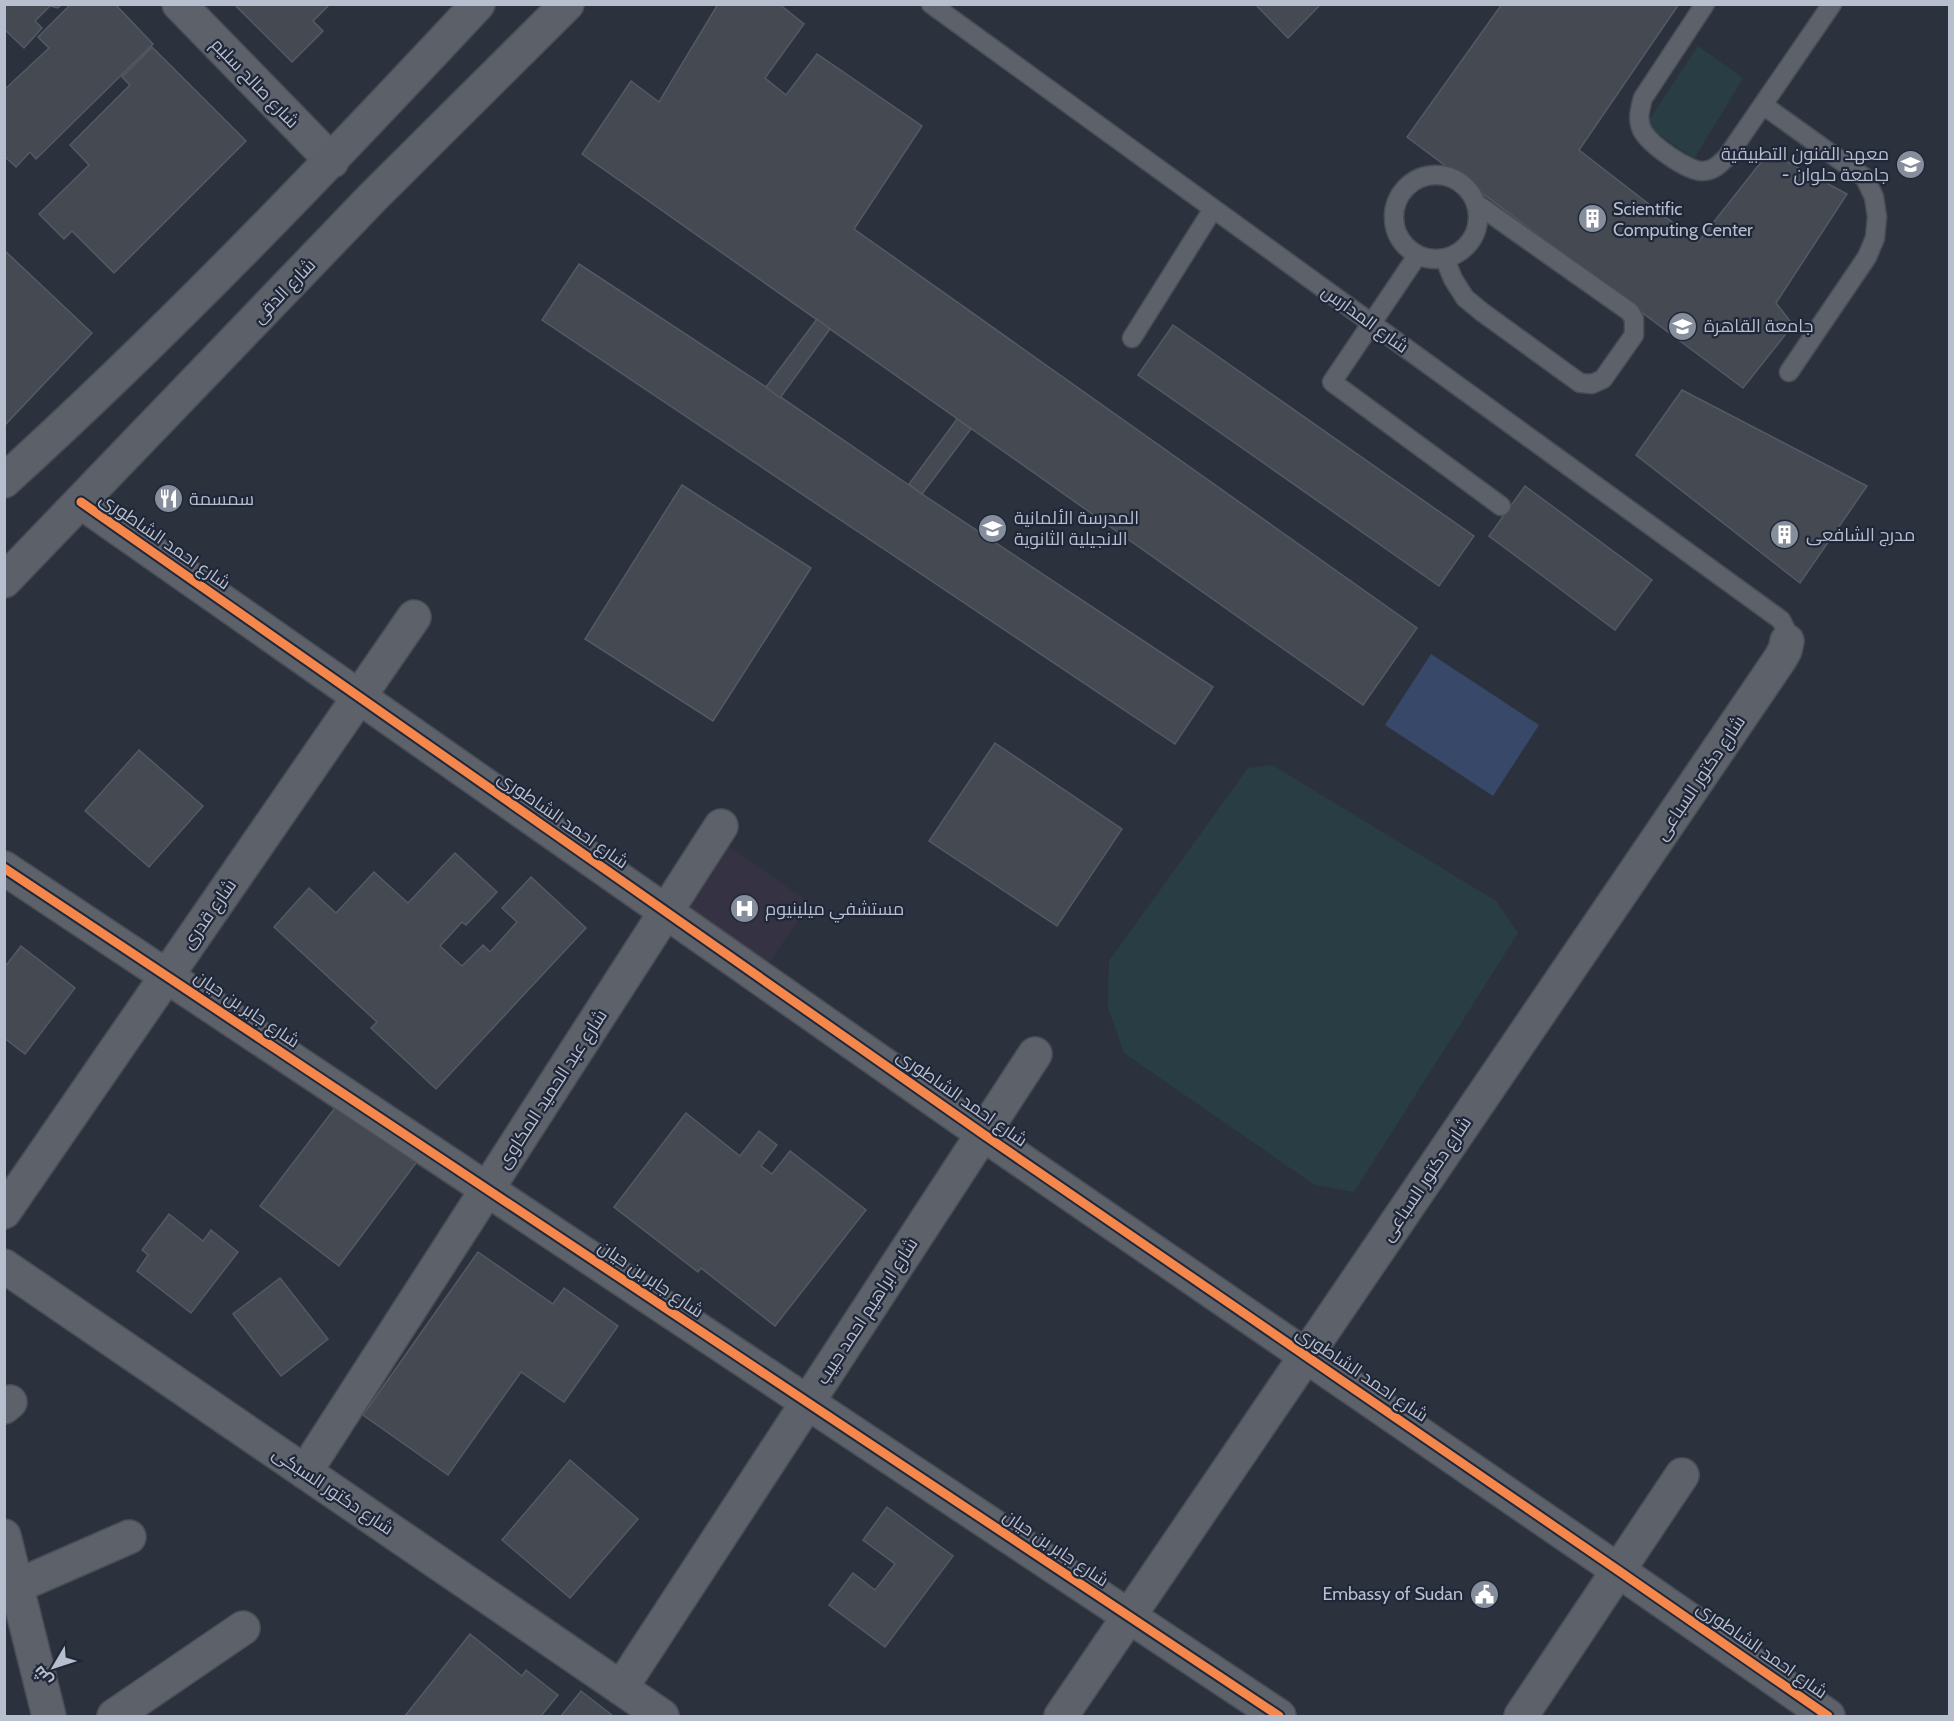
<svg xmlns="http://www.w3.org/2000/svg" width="1954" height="1721" font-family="Cabin,Cairo,sans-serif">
<rect width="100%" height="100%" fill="#2c323d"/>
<polygon fill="#353243" points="727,845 810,903 762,973 679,915"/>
<g fill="#293d44">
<polygon points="1698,46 1743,78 1694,159 1646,125"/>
<polygon points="1272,765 1496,901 1518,933 1354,1192 1315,1185 1124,1053 1108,1008 1109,961 1248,768"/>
</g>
<polygon fill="#374868" points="1431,654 1539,725 1493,796 1385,725"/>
<g fill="#444952" stroke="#545a65" stroke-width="1.5">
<polygon points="4,4 62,4 58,8 50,6 35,21 42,28 24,48 4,29"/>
<polygon points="71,4 115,4 153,44 36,159 30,152 16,167 4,156 4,90 49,48 38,37"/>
<polygon points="234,4 330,4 313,21 323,31 292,62"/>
<polygon points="718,4 779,4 804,24 765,78 786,95 817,54 922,126 854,229 1417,628 1363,705 582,154 631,81 659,102"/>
<polygon points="1255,4 1321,4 1288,38"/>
<polygon points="1502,4 1679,4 1579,150 1698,242 1769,152 1847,194 1776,303 1793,325 1743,388 1407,137"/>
<polygon points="152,47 246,141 114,273 72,231 64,239 39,214 89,165 70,145 130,85 122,77"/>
<polygon points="4,250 92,333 4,426"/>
<polygon points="579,264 766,387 922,494 1213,687 1175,744 542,320"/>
<polygon points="817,319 830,329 780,398 766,387"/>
<polygon points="1173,325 1474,536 1439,586 1138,375"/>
<polygon points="1682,390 1867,486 1800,583 1636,455"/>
<polygon points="957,419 971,429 922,494 909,484"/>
<polygon points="682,485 811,568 713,721 585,639"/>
<polygon points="1525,486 1652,580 1615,630 1489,536"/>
<polygon points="995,743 1122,829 1057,926 929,841"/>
<polygon points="139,750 203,806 149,867 85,811"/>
<polygon points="455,853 497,892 466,925 462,922 440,946 462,966 483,945 490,952 517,922 502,908 531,877 586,928 436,1089 371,1028 377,1022 274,927 309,888 336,913 374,872 408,903"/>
<polygon points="21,946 75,988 25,1054 4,1038 4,968"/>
<polygon points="338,1104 416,1163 339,1266 260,1206"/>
<polygon points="686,1113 740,1156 759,1131 777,1145 761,1166 772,1174 790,1151 866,1210 775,1326 701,1268 698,1272 614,1207"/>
<polygon points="169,1214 203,1241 211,1230 238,1252 191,1313 137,1271 148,1255 142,1250"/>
<polygon points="478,1252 553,1304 564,1288 618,1326 564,1402 521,1372 448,1475 363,1415"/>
<polygon points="280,1278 328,1339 281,1376 233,1314"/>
<polygon points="570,1460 638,1519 570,1598 502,1540"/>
<polygon points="887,1507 953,1556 885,1647 829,1605 853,1573 875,1590 895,1564 863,1540"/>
<polygon points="470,1634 522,1676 526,1670 558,1695 541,1716 405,1716"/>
<polygon points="581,1691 613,1716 561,1716"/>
</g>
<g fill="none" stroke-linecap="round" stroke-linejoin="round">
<defs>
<g id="lane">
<polyline points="931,4 1781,620 1786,630 1787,641"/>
<path d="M1705,4l-62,94c-3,11 -6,21 -1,32 7,14 46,42 61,41 10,0 17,-7 24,-14l105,-153"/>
<polyline points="1763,105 1865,178 1874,197 1877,217 1875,238 1867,257 1789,372"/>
<circle cx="1436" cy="217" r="42"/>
<polyline points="1417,256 1332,382 1501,506"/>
<polyline points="1445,259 1453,279 1465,298 1482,312 1580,383 1592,384 1603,379 1634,335 1634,319 1630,312 1477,204"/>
<polyline points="1132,338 1213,209"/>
</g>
<g id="street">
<polyline points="179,4 332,161"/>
<polyline points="81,502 983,1134 1619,1571 1828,1716"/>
<polyline points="4,868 1279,1716"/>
<polyline points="4,1212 414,617"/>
<polyline points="4,1266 662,1716"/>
<polyline points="4,1407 10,1402"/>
<polyline points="305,1472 721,826"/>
<polyline points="4,1536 49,1716"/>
<polyline points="17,1586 129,1537"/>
<polyline points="621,1688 1035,1054"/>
<polyline points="114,1716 243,1628"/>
<polyline points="1061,1716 1780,659 1785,650 1787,641"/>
<polyline points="1521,1716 1682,1475"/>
</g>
<g id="secondary">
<path d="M4,481c166,-151 321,-313 474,-477"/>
<polyline points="4,581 372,198 567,4"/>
</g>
</defs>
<use href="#lane" stroke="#494d56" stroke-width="21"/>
<use href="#street" stroke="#494d56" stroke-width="36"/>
<use href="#secondary" stroke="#494d56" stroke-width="36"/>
<use href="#lane" stroke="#5d616a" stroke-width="18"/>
<use href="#street" stroke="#5d616a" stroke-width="33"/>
<use href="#secondary" stroke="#5c6068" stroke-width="33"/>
<defs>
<g id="cycleway">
<polyline points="81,502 983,1134 1619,1571 1828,1716"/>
<polyline points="4,868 1279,1716"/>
</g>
</defs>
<use href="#cycleway" stroke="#1f2739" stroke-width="13"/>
<use href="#cycleway" stroke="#f5874c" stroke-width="9"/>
</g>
<defs>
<symbol id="university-disc" viewBox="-11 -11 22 22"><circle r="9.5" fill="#868d9b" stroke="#1f2739"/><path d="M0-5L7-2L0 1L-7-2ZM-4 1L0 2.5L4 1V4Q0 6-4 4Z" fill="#fff"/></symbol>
<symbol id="building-disc" viewBox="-11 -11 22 22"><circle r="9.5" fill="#868d9b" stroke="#1f2739"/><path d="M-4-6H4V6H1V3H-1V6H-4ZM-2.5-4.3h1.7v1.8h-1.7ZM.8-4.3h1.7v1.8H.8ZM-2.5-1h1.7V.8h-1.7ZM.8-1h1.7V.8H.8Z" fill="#fff"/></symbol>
<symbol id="restaurant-disc" viewBox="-11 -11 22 22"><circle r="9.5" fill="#868d9b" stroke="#1f2739"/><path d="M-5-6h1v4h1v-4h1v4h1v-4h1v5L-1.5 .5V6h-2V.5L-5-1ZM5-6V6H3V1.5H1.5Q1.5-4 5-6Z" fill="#fff"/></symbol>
<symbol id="school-disc" viewBox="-11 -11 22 22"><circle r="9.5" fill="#868d9b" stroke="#1f2739"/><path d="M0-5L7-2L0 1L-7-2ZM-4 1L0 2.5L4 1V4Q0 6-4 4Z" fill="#fff"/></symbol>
<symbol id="hospital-disc" viewBox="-11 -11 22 22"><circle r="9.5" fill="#868d9b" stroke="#1f2739"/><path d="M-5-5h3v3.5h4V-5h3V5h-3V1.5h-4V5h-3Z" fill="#fff"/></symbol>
<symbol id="civic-disc" viewBox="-11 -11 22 22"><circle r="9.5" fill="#868d9b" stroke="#1f2739"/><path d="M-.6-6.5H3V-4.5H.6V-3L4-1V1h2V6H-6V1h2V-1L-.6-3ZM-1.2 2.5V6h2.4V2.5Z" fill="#fff"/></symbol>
</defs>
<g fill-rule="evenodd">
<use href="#university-disc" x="1894" y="148" width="33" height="33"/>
<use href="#building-disc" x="1576" y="202" width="33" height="33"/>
<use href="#university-disc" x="1666" y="310" width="33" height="33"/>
<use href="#restaurant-disc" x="152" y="482" width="33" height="33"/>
<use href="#school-disc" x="976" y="512" width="33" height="33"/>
<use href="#building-disc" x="1768" y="518" width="33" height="33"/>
<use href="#hospital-disc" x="728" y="892" width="33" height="33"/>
<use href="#civic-disc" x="1468" y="1578" width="33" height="33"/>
</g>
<g text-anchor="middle" stroke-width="4.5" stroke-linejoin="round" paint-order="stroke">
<g font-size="18" fill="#b7becd" stroke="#1f2739">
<text transform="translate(255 83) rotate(46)" y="6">شارع صالح سليم</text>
<text transform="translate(284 291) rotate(-46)" y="6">شارع الدقى</text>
<text transform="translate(1365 319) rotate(36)" y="6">شارع المدارس</text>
<text transform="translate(165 541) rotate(35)" y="6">شارع احمد الشاطورى</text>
<text transform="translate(1700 778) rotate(-56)" y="6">شارع دكتور السباعى</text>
<text transform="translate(563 820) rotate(35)" y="6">شارع احمد الشاطورى</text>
<text transform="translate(209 914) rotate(-55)" y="6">شارع قدرى</text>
<text transform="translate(247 1009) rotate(34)" y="6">شارع جابر بن حيان</text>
<text transform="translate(552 1089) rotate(-57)" y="6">شارع عبد الحميد المكاوى</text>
<text transform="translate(962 1098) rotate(35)" y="6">شارع احمد الشاطورى</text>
<text transform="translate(1426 1179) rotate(-56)" y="6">شارع دكتور السباعى</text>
<text transform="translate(651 1279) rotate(34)" y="6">شارع جابر بن حيان</text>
<text transform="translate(867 1311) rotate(-57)" y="6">شارع ابراهيم احمد حبيب</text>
<text transform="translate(1362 1374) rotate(34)" y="6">شارع احمد الشاطورى</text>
<text transform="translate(333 1491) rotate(34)" y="6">شارع دكتور السبكى</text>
<text transform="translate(1056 1548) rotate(34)" y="6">شارع جابر بن حيان</text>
<text transform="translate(1762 1650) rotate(35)" y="6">شارع احمد الشاطورى</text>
</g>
<g font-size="18" fill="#b7becd" stroke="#1f2739" text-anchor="start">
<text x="1889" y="160" text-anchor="end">معهد الفنون التطبيقية<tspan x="1889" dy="21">- جامعة حلوان</tspan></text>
<text x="1613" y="215">Scientific<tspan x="1613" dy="21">Computing Center</tspan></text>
<text x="1704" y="332">جامعة القاهرة</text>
<text x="189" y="505">سمسمة</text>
<text x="1014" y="524">المدرسة الألمانية<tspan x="1014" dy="21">الانجيلية الثانوية</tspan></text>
<text x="1806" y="541">مدرج الشافعى</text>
<text x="765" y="915">مستشفي ميلينيوم</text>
<text x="1463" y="1600" text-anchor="end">Embassy of Sudan</text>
</g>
</g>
<rect width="1954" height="1721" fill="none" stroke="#b7becd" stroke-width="12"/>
<g transform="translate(54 1667) rotate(231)" stroke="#1f2739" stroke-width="4.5" paint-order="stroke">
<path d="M0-4.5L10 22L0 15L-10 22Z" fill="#b7becd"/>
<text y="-9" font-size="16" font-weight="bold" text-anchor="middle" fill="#b7becd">ش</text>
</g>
</svg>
